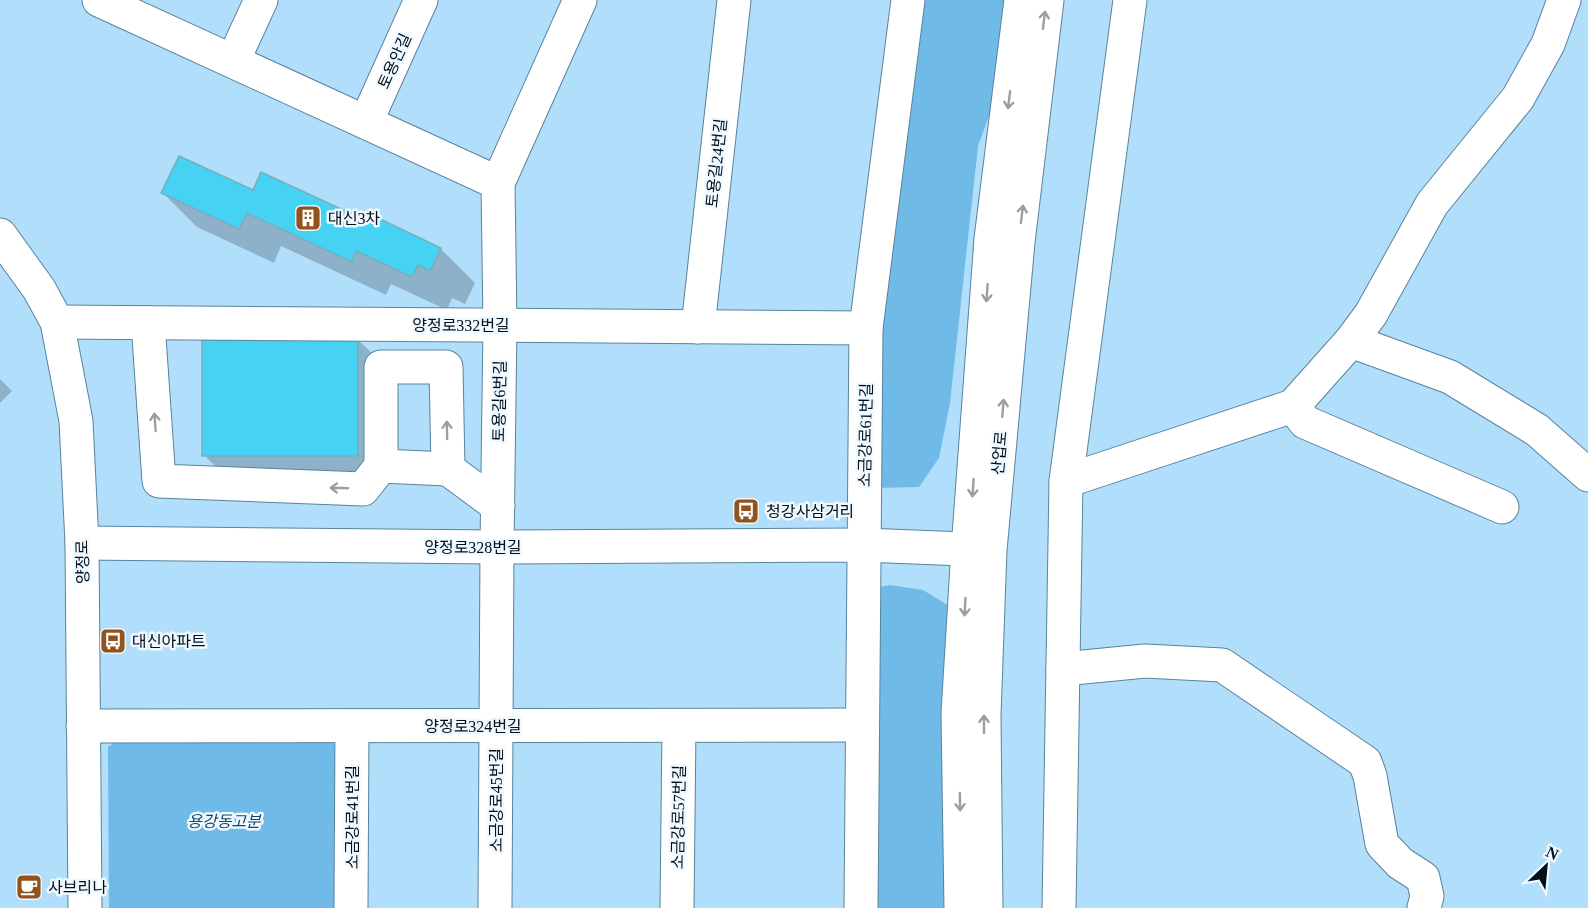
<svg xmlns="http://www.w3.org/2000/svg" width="1588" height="908" font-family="'Times New Roman','Noto Sans KR',serif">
<rect width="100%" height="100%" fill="#b1defa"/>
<g fill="#6fbae7">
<polygon points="921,0 1014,0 1003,77 978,146 950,403 939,458 919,487 873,488 874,329"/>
<polygon points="890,585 923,590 949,606 954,908 869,908 870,589"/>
<polygon points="327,734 340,753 337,908 109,908 108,747 124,736"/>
</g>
<g fill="#0003">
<polygon points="254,192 368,223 441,249 475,283 465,304 452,298 447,310 391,284 386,295 281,246 274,263 197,227 163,193"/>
<polygon points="357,339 375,356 375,473 221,472 204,455"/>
<polygon points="0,379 12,391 0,403"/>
</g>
<g fill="#46d3f3" stroke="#77aebd" stroke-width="1.5">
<polygon points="179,156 253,190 261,172 367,221 370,214 441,248 430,271 418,265 412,277 356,251 352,262 247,213 239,229 161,193"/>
<rect x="202" y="337" width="156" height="119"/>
</g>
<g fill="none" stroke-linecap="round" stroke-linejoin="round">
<defs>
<g id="minor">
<polyline points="99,0 498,183 500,325 497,547 495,908"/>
<polyline points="233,61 261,0"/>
<polyline points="366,122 421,0"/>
<polyline points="498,183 580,0"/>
<polyline points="0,235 39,289 57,322 76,421 82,543 85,908"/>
<polyline points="57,322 866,328"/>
<polyline points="148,323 159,481 363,489 381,466 381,367 446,367 448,469 498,506"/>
<polyline points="698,327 734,0"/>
<polyline points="1351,341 1450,377 1537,430 1588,475"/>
<polyline points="1293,406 1305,422 1502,507"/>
<polyline points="381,466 448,469"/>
<polyline points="1066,481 1293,406 1351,341 1371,314 1432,204 1518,98 1548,44 1564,0"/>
<polyline points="82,543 497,547 864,545 989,550"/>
<polyline points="1063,669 1145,661 1222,665 1365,762 1370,776 1382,844 1400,863 1423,878 1427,896 1424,908"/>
<polyline points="83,726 862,725"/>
<polyline points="351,908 352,726"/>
<polyline points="677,908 679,726"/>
<polyline points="861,908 866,328 908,0"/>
<polyline points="961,908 958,713 968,549 991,239 1021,0"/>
<polyline points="986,908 984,715 990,550 1018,242 1047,0"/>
<polyline points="1059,908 1066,481 1130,0"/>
</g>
</defs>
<use href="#minor" stroke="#59839d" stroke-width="35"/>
<use href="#minor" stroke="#fff" stroke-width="33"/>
</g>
<defs><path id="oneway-shaft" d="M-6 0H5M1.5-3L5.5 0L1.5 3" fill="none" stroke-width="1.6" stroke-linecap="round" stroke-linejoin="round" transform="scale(1.5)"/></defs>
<g stroke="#9a9fa3">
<use href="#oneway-shaft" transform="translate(1044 20) rotate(-83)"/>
<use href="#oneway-shaft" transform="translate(1009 100) rotate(97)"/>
<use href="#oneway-shaft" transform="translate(1022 214) rotate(-83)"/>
<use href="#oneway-shaft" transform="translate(987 293) rotate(94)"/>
<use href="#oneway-shaft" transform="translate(1003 408) rotate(-85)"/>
<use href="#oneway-shaft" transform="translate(155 422) rotate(-94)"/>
<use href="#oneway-shaft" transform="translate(447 430) rotate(-91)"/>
<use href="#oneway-shaft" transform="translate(339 488) rotate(-178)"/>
<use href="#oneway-shaft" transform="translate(973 488) rotate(94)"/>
<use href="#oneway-shaft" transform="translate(965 607) rotate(93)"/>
<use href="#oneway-shaft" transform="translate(984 724) rotate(-90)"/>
<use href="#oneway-shaft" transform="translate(960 802) rotate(89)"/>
</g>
<defs>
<symbol id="building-square" viewBox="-11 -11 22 22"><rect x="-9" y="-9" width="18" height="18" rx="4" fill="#92521c" stroke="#f0f9ff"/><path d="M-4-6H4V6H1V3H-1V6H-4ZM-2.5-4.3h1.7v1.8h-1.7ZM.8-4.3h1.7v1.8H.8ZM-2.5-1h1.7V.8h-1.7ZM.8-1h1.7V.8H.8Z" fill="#fff"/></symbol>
<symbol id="bus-square" viewBox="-11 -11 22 22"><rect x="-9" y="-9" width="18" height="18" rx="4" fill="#92521c" stroke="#f0f9ff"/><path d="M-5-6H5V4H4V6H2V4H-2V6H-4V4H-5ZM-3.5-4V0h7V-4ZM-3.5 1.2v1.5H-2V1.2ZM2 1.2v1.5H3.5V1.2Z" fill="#fff"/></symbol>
<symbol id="cafe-square" viewBox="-11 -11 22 22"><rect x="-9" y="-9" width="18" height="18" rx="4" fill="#92521c" stroke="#f0f9ff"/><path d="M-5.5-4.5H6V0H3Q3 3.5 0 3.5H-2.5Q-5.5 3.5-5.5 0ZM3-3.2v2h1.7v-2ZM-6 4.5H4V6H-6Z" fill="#fff"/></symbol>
</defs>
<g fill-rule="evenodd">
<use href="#building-square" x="293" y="203" width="30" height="30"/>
<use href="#bus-square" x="731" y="496" width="30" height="30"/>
<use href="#bus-square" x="98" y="626" width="30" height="30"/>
<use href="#cafe-square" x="14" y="872" width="30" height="30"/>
</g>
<g text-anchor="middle" stroke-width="5" stroke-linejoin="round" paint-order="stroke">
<g font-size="16" fill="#020f19" stroke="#f0f9ff">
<text transform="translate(394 61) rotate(-66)" y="6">토용안길</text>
<text transform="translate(716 163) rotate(-84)" y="6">토용길24번길</text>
<text x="461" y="331">양정로332번길</text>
<text transform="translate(499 401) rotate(-89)" y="6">토용길6번길</text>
<text transform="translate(865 435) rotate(-89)" y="6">소금강로61번길</text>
<text transform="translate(999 453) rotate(-85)" y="6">산업로</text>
<text x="473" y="553">양정로328번길</text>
<text transform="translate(82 562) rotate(-91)" y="6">양정로</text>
<text x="473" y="732">양정로324번길</text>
<text transform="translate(496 800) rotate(-90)" y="6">소금강로45번길</text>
<text transform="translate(352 817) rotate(-90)" y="6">소금강로41번길</text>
<text transform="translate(678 817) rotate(-89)" y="6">소금강로57번길</text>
</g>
<g font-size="16" fill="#020f19" stroke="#f0f9ff" text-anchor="start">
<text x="328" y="224">대신3차</text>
<text x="766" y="517">청강사삼거리</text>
<text x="132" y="647">대신아파트</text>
<text x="48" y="893">사브리나</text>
</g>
<g font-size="16" font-style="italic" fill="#0e4865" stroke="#f0f9ff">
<text x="224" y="827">용강동고분</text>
</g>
</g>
<g transform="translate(1546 866) rotate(26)" stroke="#f0f9ff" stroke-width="4.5" paint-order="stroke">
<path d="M0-4.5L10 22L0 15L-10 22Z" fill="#020f19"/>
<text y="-9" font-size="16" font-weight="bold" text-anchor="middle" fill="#020f19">N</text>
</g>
</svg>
